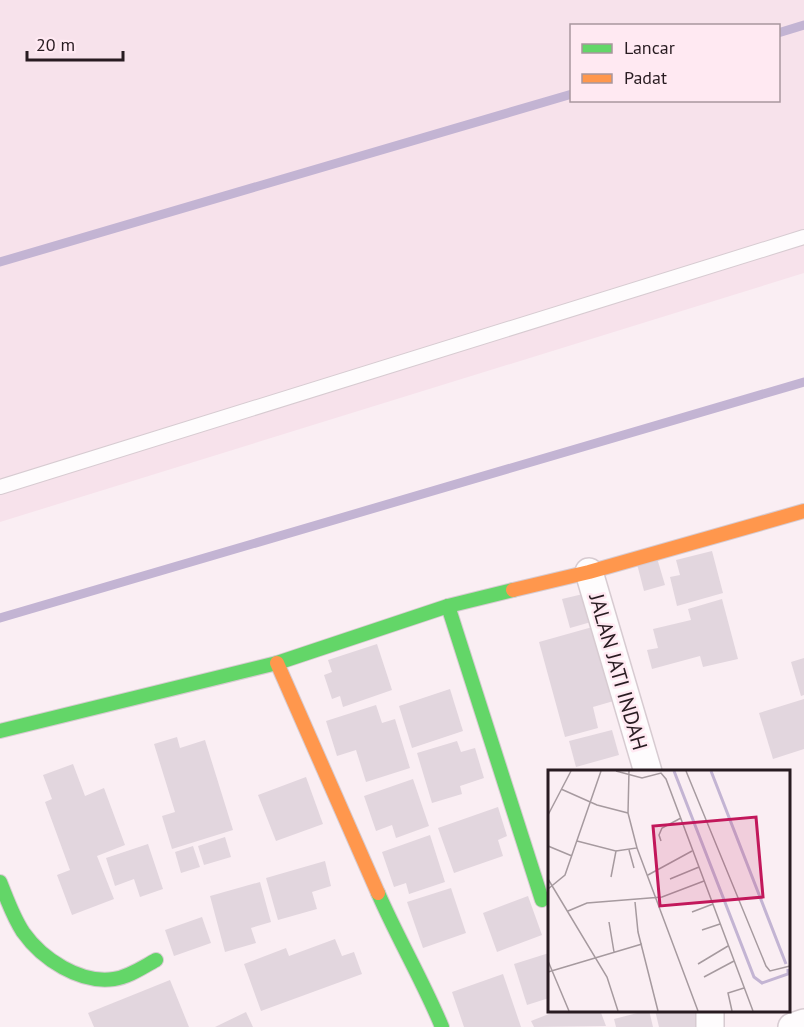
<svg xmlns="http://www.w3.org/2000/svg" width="804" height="1027" font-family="'PT Sans',sans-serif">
<rect width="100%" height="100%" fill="#faeef3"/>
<path fill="#f7e2eb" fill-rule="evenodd" d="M0,0h804v273l-804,249zM572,26h206v74h-206z"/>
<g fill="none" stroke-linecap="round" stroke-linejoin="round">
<g stroke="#c3b4d3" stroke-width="9">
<polyline points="778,33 804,25"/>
<polyline points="0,262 572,94"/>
<polyline points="0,618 804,382"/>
</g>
</g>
<g fill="#e2d6de">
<polygon points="712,551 723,593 677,606 670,577 680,575 676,560"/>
<polygon points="657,558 665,585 644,591 637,564"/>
<polygon points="583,594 591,622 570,628 562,599"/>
<polygon points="722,599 738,659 703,667 700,656 652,669 647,650 658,648 653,629 691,620 688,609"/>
<polygon points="596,626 617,700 593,707 598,728 565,737 539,642"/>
<polygon points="377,644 392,690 343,707 340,696 332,699 324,675 332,672 328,660"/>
<polygon points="804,658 804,695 801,696 791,662"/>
<polygon points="450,689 463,731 412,748 399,706"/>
<polygon points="804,699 804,749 773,759 759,713"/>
<polygon points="376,705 382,723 395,719 410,768 366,782 356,750 337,756 326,721"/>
<polygon points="612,730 619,755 576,767 569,741"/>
<polygon points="177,737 180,748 205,740 233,830 172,849 162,816 175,812 154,744"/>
<polygon points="457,741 461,752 475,748 484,778 460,786 462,794 432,803 417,753"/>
<polygon points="73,764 85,796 104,788 125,845 97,856 114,899 72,915 57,875 70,870 45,802 52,799 43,775"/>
<polygon points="306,777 323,824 276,841 258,795"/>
<polygon points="413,779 429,826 396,838 392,825 376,831 364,796"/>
<polygon points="498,807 507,836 498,840 503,856 454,873 438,828"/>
<polygon points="430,835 445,882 409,894 406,883 394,887 382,852"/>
<polygon points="225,837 231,857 204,865 198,846"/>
<polygon points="148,844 163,889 140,897 134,879 115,886 106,858"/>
<polygon points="193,846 200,867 181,873 175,852"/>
<polygon points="325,861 331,886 312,892 317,909 278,920 266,878"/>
<polygon points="260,882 271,922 251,928 256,943 225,952 210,896"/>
<polygon points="451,888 466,933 423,948 407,902"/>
<polygon points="528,896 542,935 497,952 483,913"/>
<polygon points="202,917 211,943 174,956 165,930"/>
<polygon points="335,939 342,956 354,952 362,974 261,1011 244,964 286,948 289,956"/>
<polygon points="549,953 549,998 527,1005 514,964"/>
<polygon points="503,974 521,1027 464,1027 452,992"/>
<polygon points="170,980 189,1027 94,1027 88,1013"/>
<polygon points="559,1010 600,1010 606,1026 534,1027 531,1021"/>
<polygon points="649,1010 653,1027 616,1027 614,1019"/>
<polygon points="655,1010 696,1010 700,1027 659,1027"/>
<polygon points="246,1012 253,1027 215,1027"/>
</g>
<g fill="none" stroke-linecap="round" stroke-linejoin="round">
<defs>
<polyline id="lane" points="0,487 804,237"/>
<g id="street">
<polyline points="589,572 648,772"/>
<polyline points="710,1027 710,1010"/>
<polyline points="792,1027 804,1023"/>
</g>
<g id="fast">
<polyline points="448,606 542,900"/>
<polyline points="0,731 277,663 448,606 513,590"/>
<path d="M0,882c7,17 13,35 23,50 19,27 57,52 91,47 15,-2 29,-12 42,-19"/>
<path d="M378,893c20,46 45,88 64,134"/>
</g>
<g id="slow">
<polyline points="513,590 589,572 804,511"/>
<polyline points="277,663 378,893"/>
</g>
</defs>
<use href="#lane" stroke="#d7cbd1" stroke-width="16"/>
<use href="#street" stroke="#d7cbd1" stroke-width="30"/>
<use href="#fast" stroke="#d7cbd1" stroke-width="16"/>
<use href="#slow" stroke="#d7cbd1" stroke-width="16"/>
<use href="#lane" stroke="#fefcfd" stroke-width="14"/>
<use href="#street" stroke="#fefcfd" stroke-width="27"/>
<use href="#fast" stroke="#63d668" stroke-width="14"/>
<use href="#slow" stroke="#ff974d" stroke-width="14"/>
</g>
<g text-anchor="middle" stroke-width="5" stroke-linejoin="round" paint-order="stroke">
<g font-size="21" fill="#281b21" stroke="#ffe9f2">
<text transform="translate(618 672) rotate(74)" y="7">JALAN JATI INDAH</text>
</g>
</g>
<g transform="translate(548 770)">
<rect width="242" height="242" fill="#faeef3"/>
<path fill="none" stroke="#c3b4d3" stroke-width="3" d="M126,1l80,206 8,6 26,-9v-5M163,1l75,193"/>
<path fill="none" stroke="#a69a9f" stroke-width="1.5" d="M68,1l26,7 19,-5 5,6 87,232M138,1l80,195 4,5 20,-5M13,19l36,16 31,8 1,-42M0,45l23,-44M29,71l39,10 -5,26M113,71l-2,-6 3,-7 19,-10M0,76l24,10M89,78l61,163M81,80l5,18M68,81l21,-3 -9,-35M100,105l44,-24M0,109l59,98 11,34M122,109l29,-12M0,119l17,-14 36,-104M87,132l3,30 20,79M20,141l19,-8 75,-6 42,-16M144,142l21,-8M61,152l5,30M154,160l18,-6M0,191l21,50M150,194l30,-18M0,202l94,-28M156,207l30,-16M184,241l-4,-18 16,-5"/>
<path fill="#c2185b" fill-opacity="0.15" stroke="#c2185b" stroke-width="3" d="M208,47l7,80 -103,9 -7,-80z"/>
<rect width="242" height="242" fill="none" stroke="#281b21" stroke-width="3"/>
</g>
<rect x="570" y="24" width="210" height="78" fill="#ffe9f2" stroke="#a9979e" stroke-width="1.5"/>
<rect x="582" y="44" width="30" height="9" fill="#63d668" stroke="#a9979e" stroke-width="1.5"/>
<text x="624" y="54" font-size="18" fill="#281b21">Lancar</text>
<rect x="582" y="74" width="30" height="9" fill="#ff974d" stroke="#a9979e" stroke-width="1.5"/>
<text x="624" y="84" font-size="18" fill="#281b21">Padat</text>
<path d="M27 51v9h96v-9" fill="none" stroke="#281b21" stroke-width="3"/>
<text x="36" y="51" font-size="18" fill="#281b21" stroke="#ffe9f2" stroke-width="4.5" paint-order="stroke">20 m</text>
</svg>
